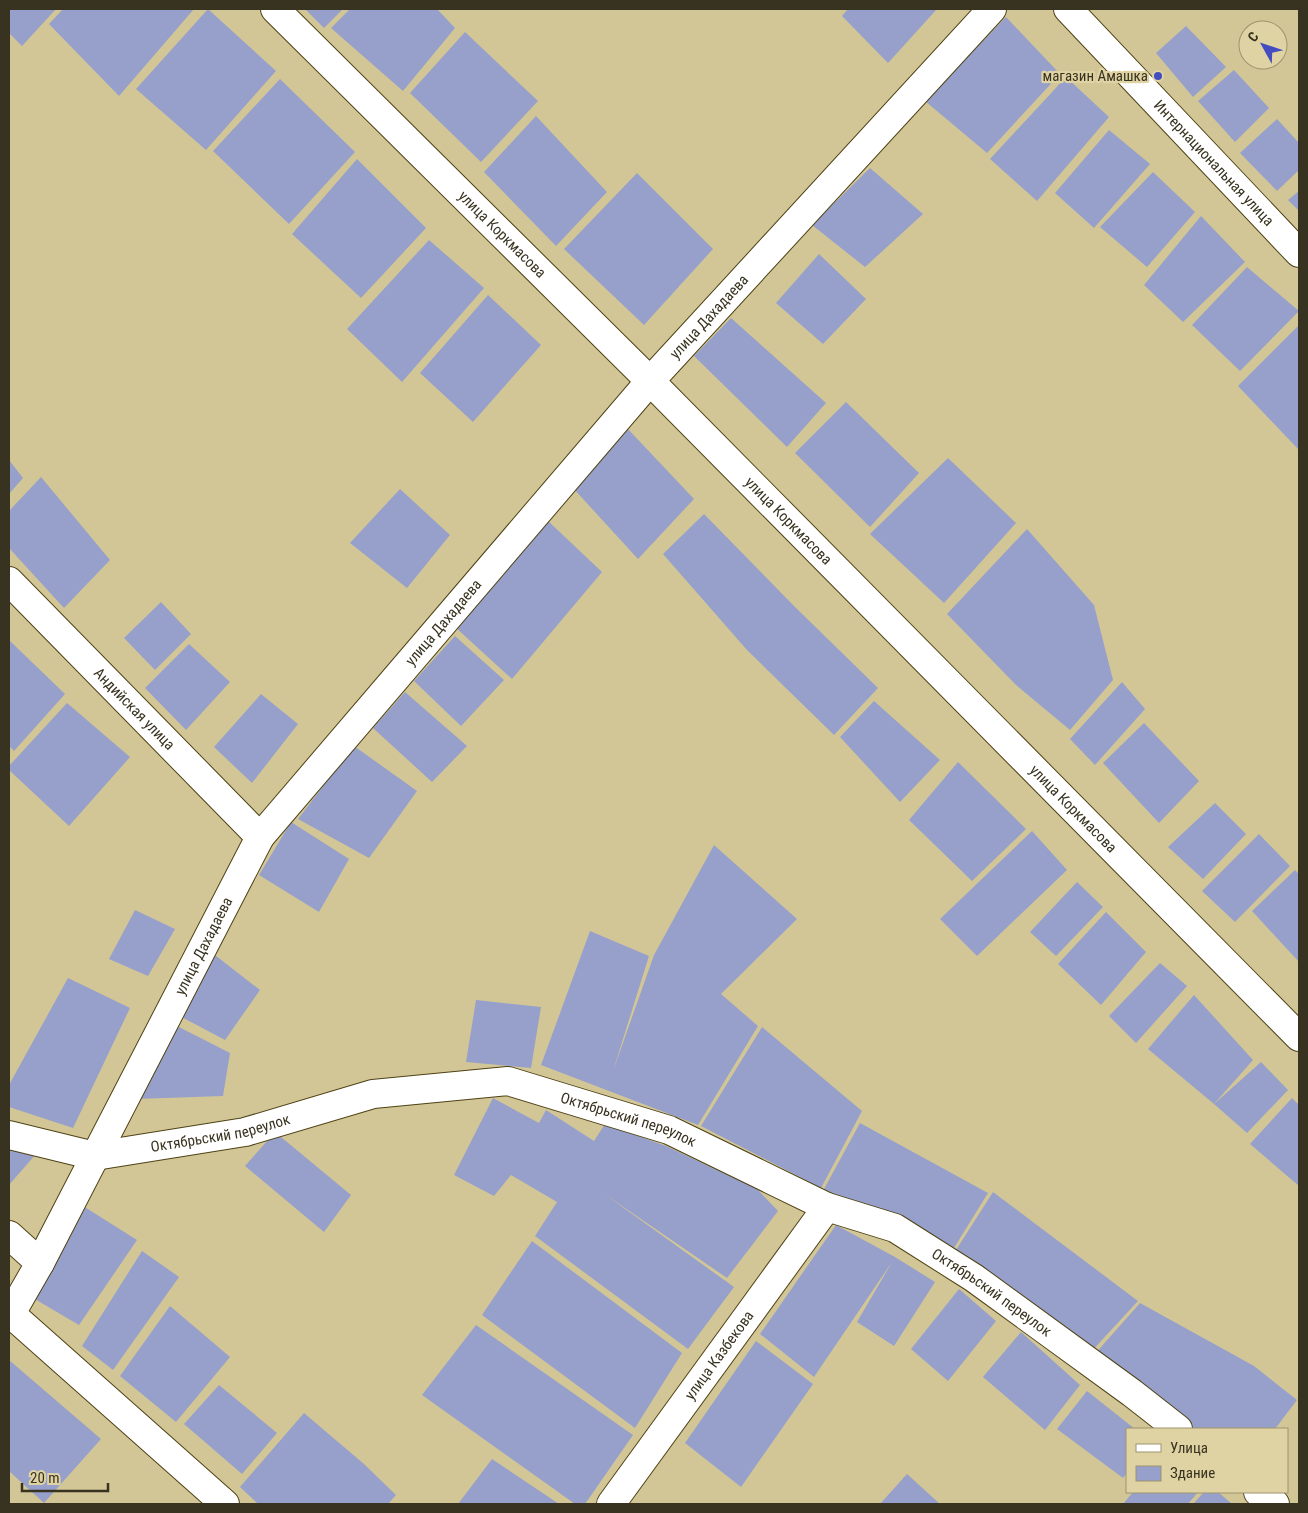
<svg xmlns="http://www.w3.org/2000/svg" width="1308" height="1513" font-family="'Roboto Condensed',sans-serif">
<rect width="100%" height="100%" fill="#d3c696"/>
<g fill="#96a0cb">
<polygon points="9,9 56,9 22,46 9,33"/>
<polygon points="63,9 194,9 119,96 49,24"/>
<polygon points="208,9 276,71 206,150 136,89"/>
<polygon points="305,9 343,9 324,28"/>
<polygon points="350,9 437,9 455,28 403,91 331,28"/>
<polygon points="848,9 937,9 888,63 842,16"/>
<polygon points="1006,17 1060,74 987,153 925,101"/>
<polygon points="1186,26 1226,67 1193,97 1156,53"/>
<polygon points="465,32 538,101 481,162 410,93"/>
<polygon points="1234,70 1269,108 1235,142 1198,101"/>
<polygon points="1066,77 1109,117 1037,201 990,159"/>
<polygon points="280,79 355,152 289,224 213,151"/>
<polygon points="536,116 607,192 556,246 484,172"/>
<polygon points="1277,119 1299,143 1299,170 1277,191 1240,153"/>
<polygon points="1109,130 1150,164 1094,228 1055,193"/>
<polygon points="357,159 426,228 361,298 292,234"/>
<polygon points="870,168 923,214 865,267 812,225"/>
<polygon points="1153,172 1195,212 1147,267 1100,227"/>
<polygon points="637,173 713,249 644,325 564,249"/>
<polygon points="1299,191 1299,211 1288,200"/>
<polygon points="1201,216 1245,262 1183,322 1144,285"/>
<polygon points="429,240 484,288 402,382 347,329"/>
<polygon points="819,254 866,299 823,344 776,303"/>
<polygon points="1247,267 1299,311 1240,371 1192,325"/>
<polygon points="488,295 541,345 473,422 420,373"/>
<polygon points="731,318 826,403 787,447 694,356"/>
<polygon points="1299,325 1299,450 1238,386"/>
<polygon points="846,402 919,473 870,527 795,453"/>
<polygon points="627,428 694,499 638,559 573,488"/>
<polygon points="948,458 1016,523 944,603 870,534"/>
<polygon points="9,460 23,478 9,494"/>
<polygon points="41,477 110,560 64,608 9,548 9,511"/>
<polygon points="400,489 450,535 407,588 350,543"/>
<polygon points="704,514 794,606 878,688 834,735 747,650 663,554"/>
<polygon points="546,519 602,572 512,679 455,627"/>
<polygon points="1027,529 1094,605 1113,680 1070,730 1016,685 947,614"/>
<polygon points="161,602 191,634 155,670 124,638"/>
<polygon points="455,636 504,680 461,726 414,681"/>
<polygon points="9,640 65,694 14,751 9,746"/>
<polygon points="189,644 230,682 186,730 145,688"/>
<polygon points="1122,682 1145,709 1095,765 1070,739"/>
<polygon points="405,692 467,746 432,782 373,728"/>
<polygon points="261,694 298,724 252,783 214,747"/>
<polygon points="874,701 940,760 900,802 840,737"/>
<polygon points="67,703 130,757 69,826 9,770 9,766"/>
<polygon points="1144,723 1199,781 1159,823 1103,763"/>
<polygon points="354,746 417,791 369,858 298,819"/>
<polygon points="958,762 1026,829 972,881 909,820"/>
<polygon points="1215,803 1246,834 1203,879 1168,847"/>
<polygon points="291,822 349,859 319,912 259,875"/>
<polygon points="1032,831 1067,870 977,956 940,919"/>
<polygon points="1259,834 1290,866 1235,922 1202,891"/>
<polygon points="714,845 797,919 721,994 758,1026 698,1125 541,1065 590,931 649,956 613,1071 654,955"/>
<polygon points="1295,870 1299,874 1299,962 1252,911"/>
<polygon points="1077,882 1103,907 1056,956 1030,932"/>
<polygon points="135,910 175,929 148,976 109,959"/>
<polygon points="1106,912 1146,952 1101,1005 1058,964"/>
<polygon points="211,952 260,990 225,1040 174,1013"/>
<polygon points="1160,963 1187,986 1136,1043 1109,1016"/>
<polygon points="68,978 130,1008 73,1128 9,1107 9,1085"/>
<polygon points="1194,995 1253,1060 1214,1104 1148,1049"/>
<polygon points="476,1000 541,1007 531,1068 466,1062"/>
<polygon points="173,1024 230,1053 223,1096 136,1099"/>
<polygon points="762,1027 862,1111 821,1188 701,1126"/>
<polygon points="1261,1062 1288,1090 1247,1133 1214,1104"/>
<polygon points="493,1098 539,1123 546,1110 594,1141 605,1124 666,1146 757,1189 778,1211 727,1278 603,1193 734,1287 688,1349 535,1236 557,1202 511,1175 494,1196 454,1175"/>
<polygon points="1292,1098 1299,1105 1299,1186 1250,1144"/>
<polygon points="860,1123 988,1193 954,1248 824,1189"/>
<polygon points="275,1132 351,1195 324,1232 245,1166"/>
<polygon points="9,1146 36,1154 9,1185"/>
<polygon points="993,1192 1138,1301 1090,1353 956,1250"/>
<polygon points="83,1206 137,1240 79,1325 33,1298"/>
<polygon points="836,1225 895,1257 935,1282 894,1346 857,1322 892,1262 814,1377 760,1334"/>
<polygon points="532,1241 682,1353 635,1428 482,1315"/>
<polygon points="142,1251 179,1277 113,1370 82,1346"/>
<polygon points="959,1289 996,1321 948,1381 911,1349"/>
<polygon points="1140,1303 1254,1366 1297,1400 1275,1429 1189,1429 1093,1356"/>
<polygon points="170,1306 230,1357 176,1422 120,1376"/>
<polygon points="476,1325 633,1435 585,1504 575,1504 422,1395"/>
<polygon points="1021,1332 1080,1385 1045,1430 983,1377"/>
<polygon points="756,1341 813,1384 741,1487 685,1443"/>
<polygon points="9,1360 101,1439 44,1503 9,1471"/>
<polygon points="219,1385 277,1433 242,1474 184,1424"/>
<polygon points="1087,1391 1135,1429 1127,1429 1127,1473 1123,1478 1057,1429"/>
<polygon points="304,1413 364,1464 396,1495 388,1504 258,1504 240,1487"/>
<polygon points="492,1459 559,1504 458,1504"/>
<polygon points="907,1474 940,1504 880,1504"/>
<polygon points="1133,1492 1198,1492 1188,1504 1123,1504"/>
<polygon points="1204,1492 1218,1492 1232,1504 1193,1504"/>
</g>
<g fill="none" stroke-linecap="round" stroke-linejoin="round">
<defs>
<g id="minor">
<path id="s1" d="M275,9l375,372 649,656"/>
<path id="s2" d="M1068,9l231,244"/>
<path id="s3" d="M9,581l251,256"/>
<path id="s4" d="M9,1135l86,21 150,-24 128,-38 135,-13 161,49 158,77 68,21 79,50 158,115 46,36"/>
<polyline points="9,1235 40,1263"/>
<polyline points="11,1314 225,1504"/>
<path id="s5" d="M9,1317l31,-54 220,-426 390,-456 342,-372"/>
<polyline points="1258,1492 1275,1504"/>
<path id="s6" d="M611,1504l216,-297"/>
</g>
</defs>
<use href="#minor" stroke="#4e4215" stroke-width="30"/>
<use href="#minor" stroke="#fff" stroke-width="28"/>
</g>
<circle fill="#444cc1" stroke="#e0d3a3" stroke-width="2" cx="1158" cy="76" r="5"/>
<g text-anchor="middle" stroke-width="4.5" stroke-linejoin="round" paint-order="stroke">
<g font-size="15" fill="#383320" stroke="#e0d3a3" text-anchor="end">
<text x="1148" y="81">магазин Амашка</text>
</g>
<g font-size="15" fill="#383320" stroke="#e0d3a3">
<text dy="5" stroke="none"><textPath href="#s2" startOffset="212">Интернациональная улица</textPath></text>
<text dy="5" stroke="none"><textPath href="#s1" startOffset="320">улица Коркмасова</textPath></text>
<text dy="5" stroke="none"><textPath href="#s5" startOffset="1229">улица Дахадаева</textPath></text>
<text dy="5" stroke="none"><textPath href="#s1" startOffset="725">улица Коркмасова</textPath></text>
<text dy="5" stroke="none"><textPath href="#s5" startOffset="824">улица Дахадаева</textPath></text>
<text dy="5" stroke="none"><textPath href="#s3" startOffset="179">Андийская улица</textPath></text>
<text dy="5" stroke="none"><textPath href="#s1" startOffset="1130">улица Коркмасова</textPath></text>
<text dy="5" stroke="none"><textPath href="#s5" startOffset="419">улица Дахадаева</textPath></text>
<text dy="5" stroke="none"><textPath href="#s4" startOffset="636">Октябрьский переулок</textPath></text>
<text dy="5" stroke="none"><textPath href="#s4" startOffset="216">Октябрьский переулок</textPath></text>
<text dy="5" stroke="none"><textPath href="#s4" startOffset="1041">Октябрьский переулок</textPath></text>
<text dy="5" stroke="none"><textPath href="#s6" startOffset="184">улица Казбекова</textPath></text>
</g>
</g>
<rect width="1308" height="1513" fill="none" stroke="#383320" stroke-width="20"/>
<rect x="1126" y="1428" width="162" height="65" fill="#e0d3a3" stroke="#9d936f"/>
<rect x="1136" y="1444" width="25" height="8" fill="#ffffff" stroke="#9d936f"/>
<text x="1170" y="1453" font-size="15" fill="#383320">Улица</text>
<rect x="1136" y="1466" width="25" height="15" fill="#96a0cb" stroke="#9d936f"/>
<text x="1170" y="1478" font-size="15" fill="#383320">Здание</text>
<g transform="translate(1263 45) rotate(310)"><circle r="24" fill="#e0d3a3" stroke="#9d936f"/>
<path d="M0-4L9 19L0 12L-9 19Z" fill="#444cc1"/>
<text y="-8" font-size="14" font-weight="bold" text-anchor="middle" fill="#383320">С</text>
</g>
<path d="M22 1483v8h86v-8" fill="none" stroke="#383320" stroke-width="2.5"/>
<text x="30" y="1483" font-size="15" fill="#383320" stroke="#e0d3a3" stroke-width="4" paint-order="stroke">20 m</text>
</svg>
